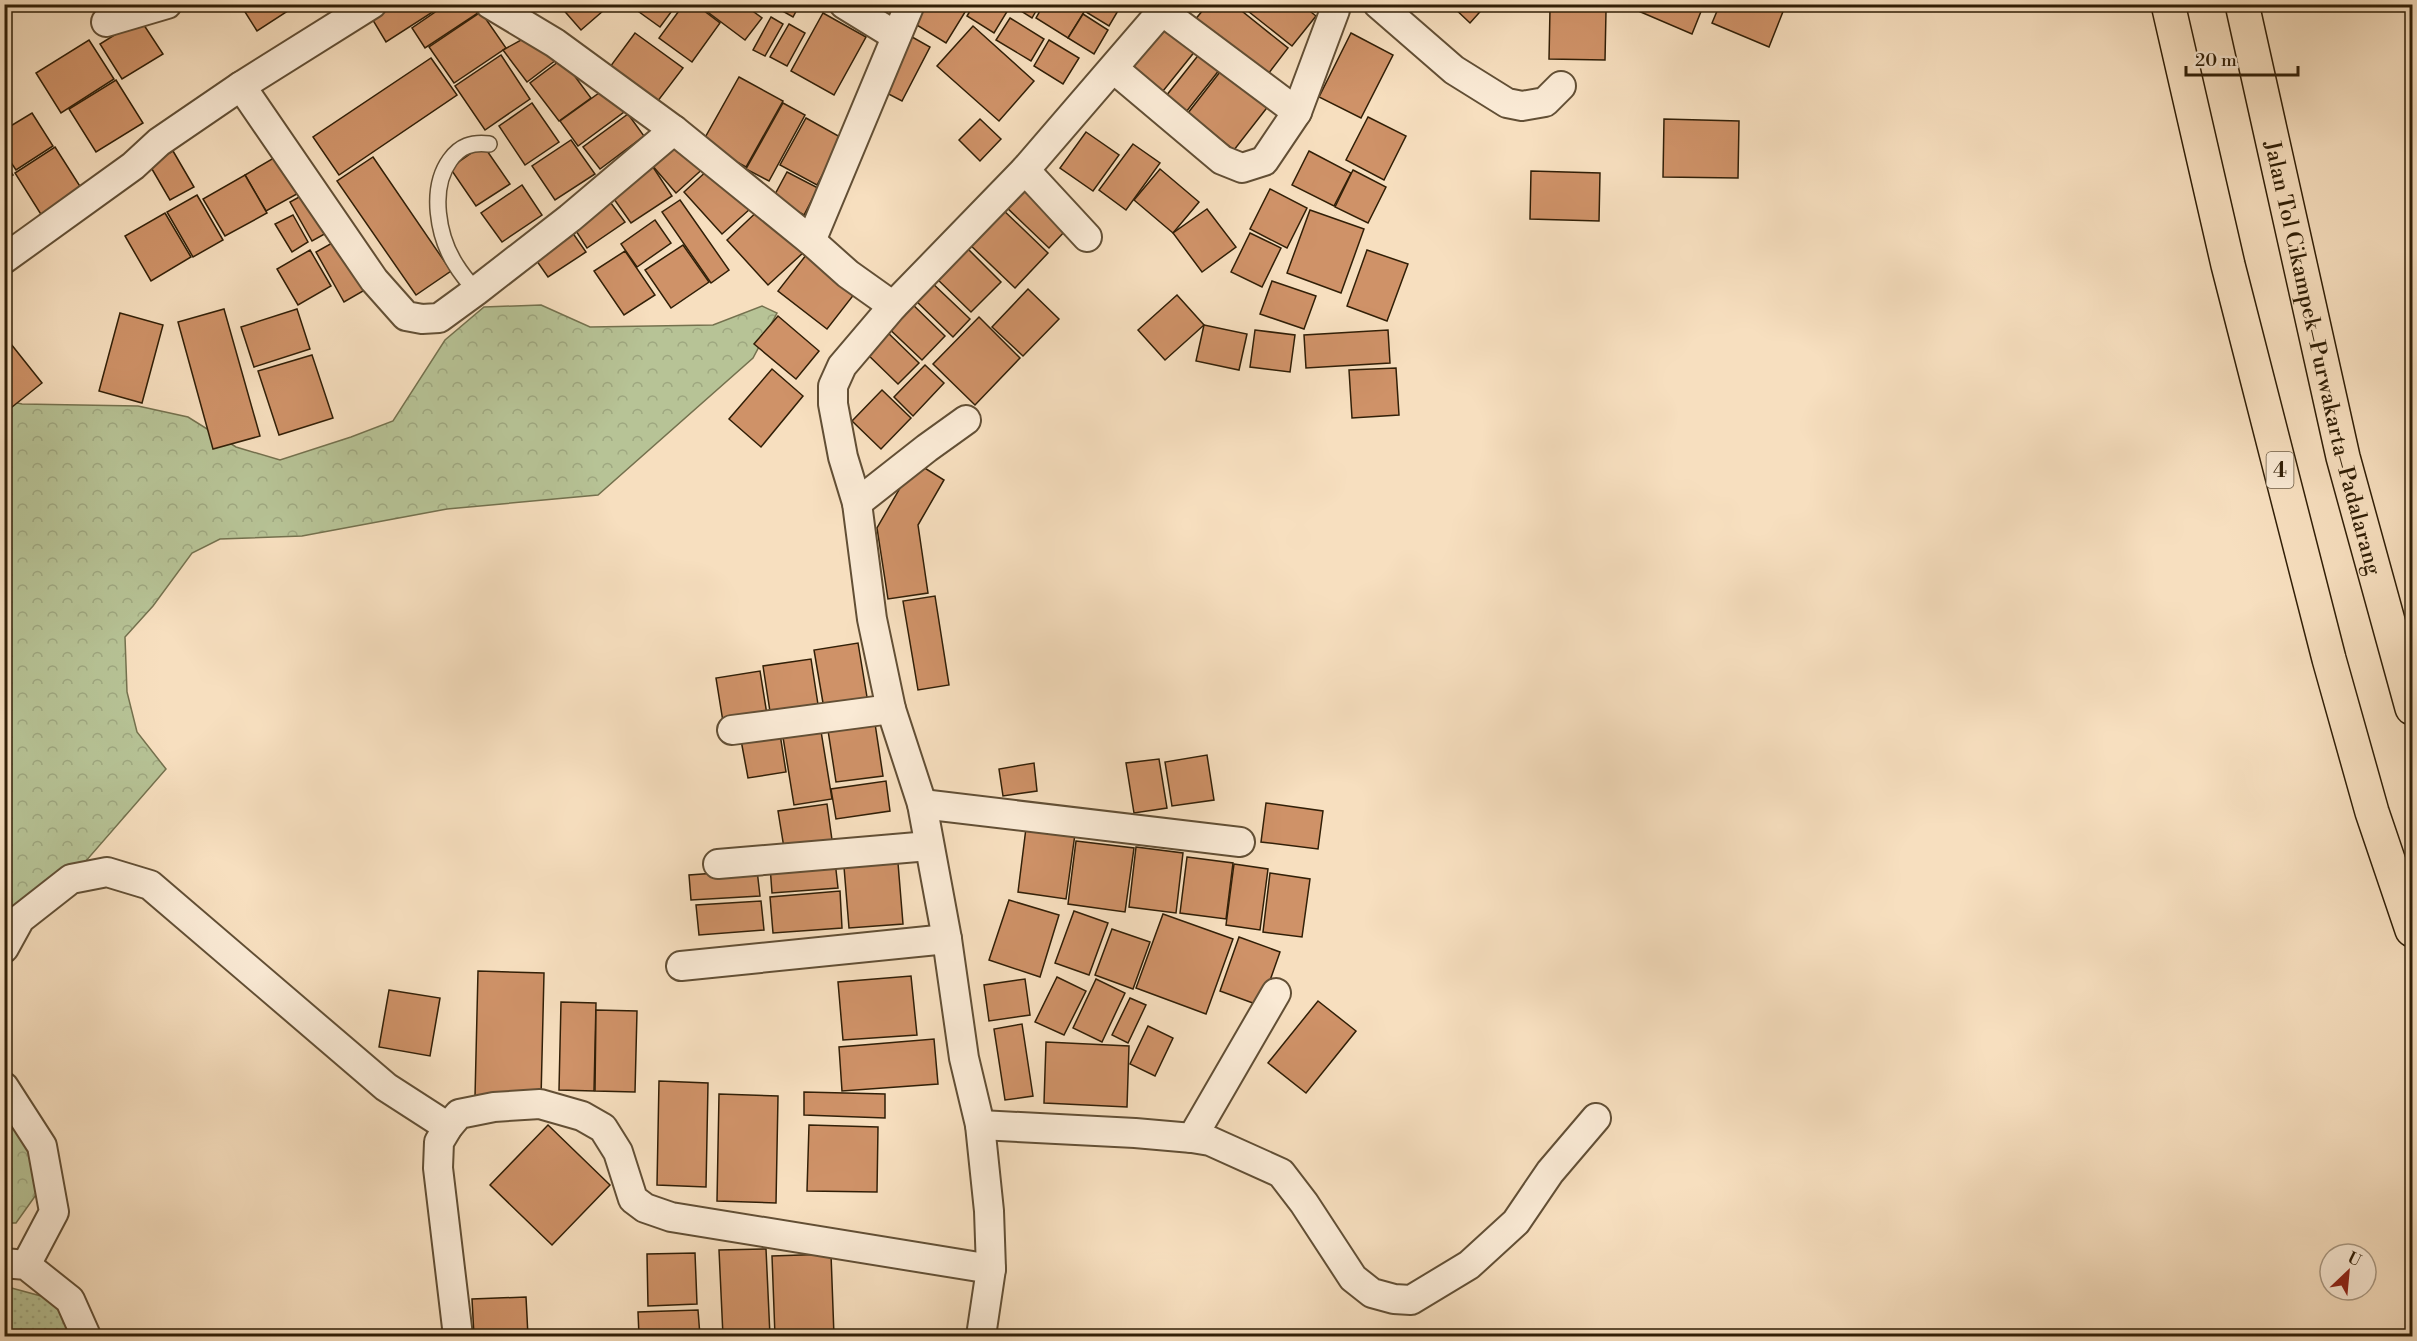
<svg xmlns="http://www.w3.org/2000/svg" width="2417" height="1341" font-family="'Libre Bodoni',serif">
<defs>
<pattern id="grass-dots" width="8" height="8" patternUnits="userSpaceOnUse" patternTransform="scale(1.5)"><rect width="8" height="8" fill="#b7c396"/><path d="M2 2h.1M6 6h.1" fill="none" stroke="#9ea780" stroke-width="1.8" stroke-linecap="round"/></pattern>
<pattern id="forest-crowns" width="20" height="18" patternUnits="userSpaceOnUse" patternTransform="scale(1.5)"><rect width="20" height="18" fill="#b7c396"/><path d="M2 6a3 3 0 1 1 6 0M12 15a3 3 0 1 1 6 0" fill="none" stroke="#9ea780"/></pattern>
</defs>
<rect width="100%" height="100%" fill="#f7dfbf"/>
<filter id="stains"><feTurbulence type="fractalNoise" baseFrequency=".00333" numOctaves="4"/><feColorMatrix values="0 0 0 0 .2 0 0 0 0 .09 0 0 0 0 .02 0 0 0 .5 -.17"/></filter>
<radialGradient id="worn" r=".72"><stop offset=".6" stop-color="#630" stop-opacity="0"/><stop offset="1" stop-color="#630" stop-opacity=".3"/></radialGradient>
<polygon fill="url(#grass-dots)" stroke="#74714e" stroke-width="1.5" points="4,1286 52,1299 74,1336 5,1336"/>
<g fill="url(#forest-crowns)" stroke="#74714e" stroke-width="1.5">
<polygon points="541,305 590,327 713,325 762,306 777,313 753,358 598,495 447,509 302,536 220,539 192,553 153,606 125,637 127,692 137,732 166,769 58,893 5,923 4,400 22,404 138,406 188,417 236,447 280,460 351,437 393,421 445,340 484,307"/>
<polygon points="4,1118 28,1146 38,1192 16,1223 5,1223"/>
</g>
<g fill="#cf9268" stroke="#311f07" stroke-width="1.5">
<polygon points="74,4 88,4 78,11"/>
<polygon points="240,4 293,4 294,7 257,31"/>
<polygon points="380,4 441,4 442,6 386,42 368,12"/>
<polygon points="447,4 472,4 478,13 425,48 412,28"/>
<polygon points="562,4 611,4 581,30 560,6"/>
<polygon points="628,4 677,4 660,27"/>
<polygon points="684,4 695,4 720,23 692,62 659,38"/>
<polygon points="697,4 743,4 762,18 745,40"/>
<polygon points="770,4 800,4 793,17"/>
<polygon points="916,4 970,4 946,43 907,19"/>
<polygon points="974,4 999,4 1008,10 994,33 967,16"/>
<polygon points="1010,4 1040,4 1032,18"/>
<polygon points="1044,4 1089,4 1068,38 1036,18"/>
<polygon points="1091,4 1122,4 1109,26 1086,12"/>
<polygon points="1208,4 1233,4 1288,48 1265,78 1194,21"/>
<polygon points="1239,4 1301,4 1316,16 1292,46"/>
<polygon points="1306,4 1321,4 1315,12"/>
<polygon points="1450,4 1487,4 1470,23"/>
<polygon points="1622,4 1704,4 1692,34"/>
<polygon points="1720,4 1786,4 1769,47 1712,23"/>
<polygon points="1550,9 1606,11 1605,60 1549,59"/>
<polygon points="481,12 506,48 454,83 429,47"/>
<polygon points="823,13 866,37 834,95 791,71"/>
<polygon points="1083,14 1108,30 1094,54 1068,38"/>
<polygon points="1164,16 1200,45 1159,96 1123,68"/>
<polygon points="771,17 783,24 765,56 753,50"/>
<polygon points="1010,18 1044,39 1031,61 996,40"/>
<polygon points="140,19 163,54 122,79 100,44"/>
<polygon points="789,24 805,33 787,66 770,57"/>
<polygon points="973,26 1034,81 999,121 937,66"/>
<polygon points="635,33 683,68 654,106 607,71"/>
<polygon points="905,33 930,47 902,101 877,88"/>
<polygon points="1351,33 1393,55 1361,118 1319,97"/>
<polygon points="532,34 560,57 527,82 503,50"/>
<polygon points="89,40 114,79 61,113 36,73"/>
<polygon points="1049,40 1079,58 1063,84 1034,66"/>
<polygon points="1204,48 1224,64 1186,112 1166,96"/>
<polygon points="501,55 530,99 485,130 455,86"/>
<polygon points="431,58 457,95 339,175 313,137"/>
<polygon points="562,59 591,98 559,121 530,83"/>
<polygon points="1227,63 1273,100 1234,150 1188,113"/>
<polygon points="739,77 783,101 746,167 702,143"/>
<polygon points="116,80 143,123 96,152 69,109"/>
<polygon points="606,88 624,112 578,146 560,121"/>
<polygon points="532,103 559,142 525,165 499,126"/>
<polygon points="783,103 805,115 769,181 746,169"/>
<polygon points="32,113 53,146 16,170 4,152 4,130"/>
<polygon points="628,114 644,136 600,169 583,147"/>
<polygon points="1368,117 1406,136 1384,180 1346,160"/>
<polygon points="806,118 842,138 817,185 780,165"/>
<polygon points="980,119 1001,139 980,161 959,140"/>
<polygon points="1664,119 1739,121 1738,178 1663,177"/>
<polygon points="1086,132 1119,155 1093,191 1060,168"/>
<polygon points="681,137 707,165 676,193 651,164"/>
<polygon points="571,140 595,174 555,200 532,166"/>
<polygon points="1133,144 1160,163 1126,210 1099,190"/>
<polygon points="483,145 510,184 476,206 450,168"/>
<polygon points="55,147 83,191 42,216 15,173"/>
<polygon points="173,151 194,187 170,200 149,164"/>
<polygon points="1309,151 1351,173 1334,206 1292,185"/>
<polygon points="284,152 306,189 266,211 245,175"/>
<polygon points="373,157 451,271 416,295 337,181"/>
<polygon points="4,161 13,175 4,180"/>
<polygon points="651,164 672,196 631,223 609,192"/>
<polygon points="711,167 750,209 722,234 684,192"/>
<polygon points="1160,169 1199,202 1173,233 1134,200"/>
<polygon points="1353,170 1386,187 1368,223 1335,207"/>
<polygon points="1531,171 1600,173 1599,221 1530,219"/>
<polygon points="787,172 818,188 804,215 773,198"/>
<polygon points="245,175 267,213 225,236 203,199"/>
<polygon points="522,185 542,215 502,242 481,213"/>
<polygon points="1021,187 1066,230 1049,248 1003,204"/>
<polygon points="1270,189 1307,208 1287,248 1250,229"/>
<polygon points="308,192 330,231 312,241 290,202"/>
<polygon points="197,195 223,240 193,257 167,212"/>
<polygon points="605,195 625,222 587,248 569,220"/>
<polygon points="680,200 729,270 711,283 662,212"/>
<polygon points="763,206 804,252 768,285 727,240"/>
<polygon points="1000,207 1048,253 1015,288 966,241"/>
<polygon points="1207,209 1236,247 1202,272 1173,233"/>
<polygon points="1310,210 1364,229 1341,293 1287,273"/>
<polygon points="165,213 191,257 151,281 125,236"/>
<polygon points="293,215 308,242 292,252 275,224"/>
<polygon points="655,220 671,243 637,267 621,244"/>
<polygon points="572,232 586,252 548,277 534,257"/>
<polygon points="1250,233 1281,248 1262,287 1231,272"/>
<polygon points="341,238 370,287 344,302 316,252"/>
<polygon points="962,243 1001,282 971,312 932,274"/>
<polygon points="683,245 709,282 671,308 645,270"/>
<polygon points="310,250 331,286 298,305 277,269"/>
<polygon points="810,250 859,288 827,329 778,291"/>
<polygon points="1367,250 1408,264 1387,321 1347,306"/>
<polygon points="625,251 655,295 624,315 594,271"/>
<polygon points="929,280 970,319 953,337 912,297"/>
<polygon points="1272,281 1316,296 1304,329 1260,314"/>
<polygon points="1028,289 1059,319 1023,356 992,327"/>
<polygon points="1177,295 1204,325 1165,360 1138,330"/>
<polygon points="906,298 945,336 922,360 882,322"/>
<polygon points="224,309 260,436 213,449 178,322"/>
<polygon points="297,309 310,349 254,367 241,327"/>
<polygon points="120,313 163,325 142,403 99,391"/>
<polygon points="778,316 819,351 796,379 754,344"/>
<polygon points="979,317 1020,358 975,405 933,364"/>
<polygon points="1204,325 1247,334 1239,370 1196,361"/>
<polygon points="884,329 919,363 898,384 863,350"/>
<polygon points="1255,330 1295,335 1290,372 1250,367"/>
<polygon points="1388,330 1390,363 1306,368 1304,335"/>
<polygon points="7,339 42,383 12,407 4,398 4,340"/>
<polygon points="312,355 333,418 279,435 258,371"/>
<polygon points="925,365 944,383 913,416 894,397"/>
<polygon points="1396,368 1399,415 1352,418 1349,370"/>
<polygon points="772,369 803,396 761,447 729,419"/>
<polygon points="882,390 911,418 881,449 852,421"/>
<polygon points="915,462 944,480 918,525 928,593 888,599 877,528"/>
<polygon points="935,596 949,685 918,690 903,601"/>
<polygon points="858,643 868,703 824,709 814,650"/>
<polygon points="811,659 819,711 771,718 763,666"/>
<polygon points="760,671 768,721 724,728 716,678"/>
<polygon points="874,717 883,776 836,782 827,724"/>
<polygon points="820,725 832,799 794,805 782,731"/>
<polygon points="780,734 786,772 748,778 741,740"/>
<polygon points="1207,755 1214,800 1172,806 1165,762"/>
<polygon points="1159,759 1167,808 1134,813 1126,763"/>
<polygon points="1034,763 1037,791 1003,796 999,769"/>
<polygon points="886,781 890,811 836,819 831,789"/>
<polygon points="1266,803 1323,811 1318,849 1261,842"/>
<polygon points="827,804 832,840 784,848 778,811"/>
<polygon points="1026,828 1075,834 1066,899 1018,892"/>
<polygon points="1076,841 1134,848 1125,912 1068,904"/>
<polygon points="1136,847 1183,853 1176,913 1129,907"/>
<polygon points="1187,857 1233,863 1226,919 1180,913"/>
<polygon points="835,861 838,888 772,893 770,866"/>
<polygon points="898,863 903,924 849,928 844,867"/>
<polygon points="1234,864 1268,869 1260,930 1226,925"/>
<polygon points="757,870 760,896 691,900 689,875"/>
<polygon points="1270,873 1310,879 1302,937 1263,932"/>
<polygon points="840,891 842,928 773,933 770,897"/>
<polygon points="1009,900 1059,915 1040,977 989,960"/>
<polygon points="761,901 764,930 699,935 696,905"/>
<polygon points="1074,911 1108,923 1089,975 1055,963"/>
<polygon points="1163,914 1233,939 1206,1014 1136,988"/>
<polygon points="1112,929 1150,942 1133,989 1095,975"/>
<polygon points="1239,937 1280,952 1261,1006 1220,991"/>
<polygon points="478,971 544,973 541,1099 475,1097"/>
<polygon points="911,976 917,1035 843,1040 838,982"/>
<polygon points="1057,977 1086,991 1064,1035 1035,1022"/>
<polygon points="1025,979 1030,1015 989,1021 984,985"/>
<polygon points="1096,979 1125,993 1102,1042 1073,1028"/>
<polygon points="389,990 440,998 430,1056 379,1047"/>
<polygon points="1130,998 1146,1005 1128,1043 1112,1035"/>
<polygon points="1318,1001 1356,1031 1306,1093 1268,1063"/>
<polygon points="561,1002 596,1003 594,1091 559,1090"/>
<polygon points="596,1010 637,1011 635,1092 595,1091"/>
<polygon points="1022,1024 1033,1096 1005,1100 994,1029"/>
<polygon points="1148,1026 1173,1038 1155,1076 1130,1064"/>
<polygon points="934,1039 938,1084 842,1091 839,1047"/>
<polygon points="1046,1042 1129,1046 1127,1107 1044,1103"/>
<polygon points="659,1081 708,1083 706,1187 657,1185"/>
<polygon points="804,1092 885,1094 885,1118 804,1115"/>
<polygon points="719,1094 778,1096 776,1203 717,1201"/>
<polygon points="548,1125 610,1185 552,1245 490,1185"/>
<polygon points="809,1125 878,1127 877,1192 807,1191"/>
<polygon points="766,1249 770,1336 723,1336 719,1250"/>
<polygon points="695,1253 697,1304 648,1306 647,1254"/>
<polygon points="831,1254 834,1336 775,1336 772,1256"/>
<polygon points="526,1297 528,1336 474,1336 472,1299"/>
<polygon points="698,1310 700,1336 639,1336 638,1312"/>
</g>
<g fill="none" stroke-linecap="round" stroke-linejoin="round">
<defs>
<path id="lane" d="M476,291c-7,-8 -14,-16 -20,-26 -18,-28 -27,-76 -6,-105 10,-14 22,-18 39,-16"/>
<g id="street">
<polyline points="490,4 555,43 674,130 811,241 848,274 893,306"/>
<polyline points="844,4 896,36"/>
<polyline points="1378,4 1454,70 1507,103 1522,106 1545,102 1561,86"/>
<polyline points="106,22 167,4"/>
<polyline points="1114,69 1222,160 1242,168 1264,161 1297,112 1162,11"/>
<polyline points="241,86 374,280 406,316 422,319 439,318 476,291 570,218 674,130"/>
<polyline points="1297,112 1335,10 1335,4"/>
<polyline points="1025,170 1087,237"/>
<polyline points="811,241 910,4"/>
<polyline points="4,259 133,166 159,142 241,86 372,4"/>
<polyline points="857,503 927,448 966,420"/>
<polyline points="732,730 891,709"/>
<polyline points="922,804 1240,842"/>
<polyline points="718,864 929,846"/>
<polyline points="4,948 20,919 71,879 107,872 150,885 386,1087 448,1127"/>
<polyline points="681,966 947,939"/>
<polyline points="4,1087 42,1146 54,1212 26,1265"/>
<polyline points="980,1125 1135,1133 1192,1138 1276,993"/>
<polyline points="1192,1138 1210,1141 1281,1173 1304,1203 1353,1278 1372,1293 1394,1299 1411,1300 1469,1265 1516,1222 1550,1172 1596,1118"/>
<polyline points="4,1263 26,1265 70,1300 86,1336"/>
<polyline points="458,1336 438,1168 439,1142 448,1127 459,1114 494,1107 540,1104 582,1116 603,1128 618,1152 633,1199 645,1208 671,1217 991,1269"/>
<polyline points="981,1336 991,1269 989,1211 980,1125 964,1058 947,939 922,804 891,709 872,619 857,503 843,457 833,404 833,386 842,366 893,306 1025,170 1168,4"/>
</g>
<g id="highway">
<polyline points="2168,4 2228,265 2329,659 2372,812 2412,930"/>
<path id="s1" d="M2242,4l101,453 69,251"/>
</g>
</defs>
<use href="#lane" stroke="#624f35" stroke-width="18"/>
<use href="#street" stroke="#624f35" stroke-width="32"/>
<use href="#highway" stroke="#311f07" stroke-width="36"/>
<use href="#lane" stroke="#faead5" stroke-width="15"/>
<use href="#street" stroke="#faead5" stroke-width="28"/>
<use href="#highway" stroke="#f7dfbf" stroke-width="33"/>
</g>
<g text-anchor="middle" stroke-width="5" stroke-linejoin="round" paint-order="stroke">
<rect fill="#faead5" stroke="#6d5c45" stroke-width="1.5" x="2266.5" y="452" width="27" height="36" rx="4.5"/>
<g font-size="21" font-weight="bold" fill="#311f07">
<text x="2280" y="477">4</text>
</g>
<g font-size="22" fill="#311f07" stroke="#faead5">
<text dy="8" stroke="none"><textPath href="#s1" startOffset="363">Jalan Tol Cikampek–Purwakarta–Padalarang</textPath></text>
</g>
</g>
<rect width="2417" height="1341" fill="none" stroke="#f7dfbf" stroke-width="24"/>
<rect x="6" y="6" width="2405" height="1329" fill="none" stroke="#311f07" stroke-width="3"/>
<rect x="12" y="12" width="2393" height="1317" fill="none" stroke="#311f07" stroke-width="1.5"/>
<g transform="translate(2348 1272) rotate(26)"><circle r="28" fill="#faead5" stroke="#aa9983" stroke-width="1.5"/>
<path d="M0-4.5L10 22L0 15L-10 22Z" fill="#8f2418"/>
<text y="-9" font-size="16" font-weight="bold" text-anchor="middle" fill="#311f07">U</text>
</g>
<path d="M2186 66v9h112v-9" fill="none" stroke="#311f07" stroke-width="3"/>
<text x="2195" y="66" font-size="18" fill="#311f07" stroke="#faead5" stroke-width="4.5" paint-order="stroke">20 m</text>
<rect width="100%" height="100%" filter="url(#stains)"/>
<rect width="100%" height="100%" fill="url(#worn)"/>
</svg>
